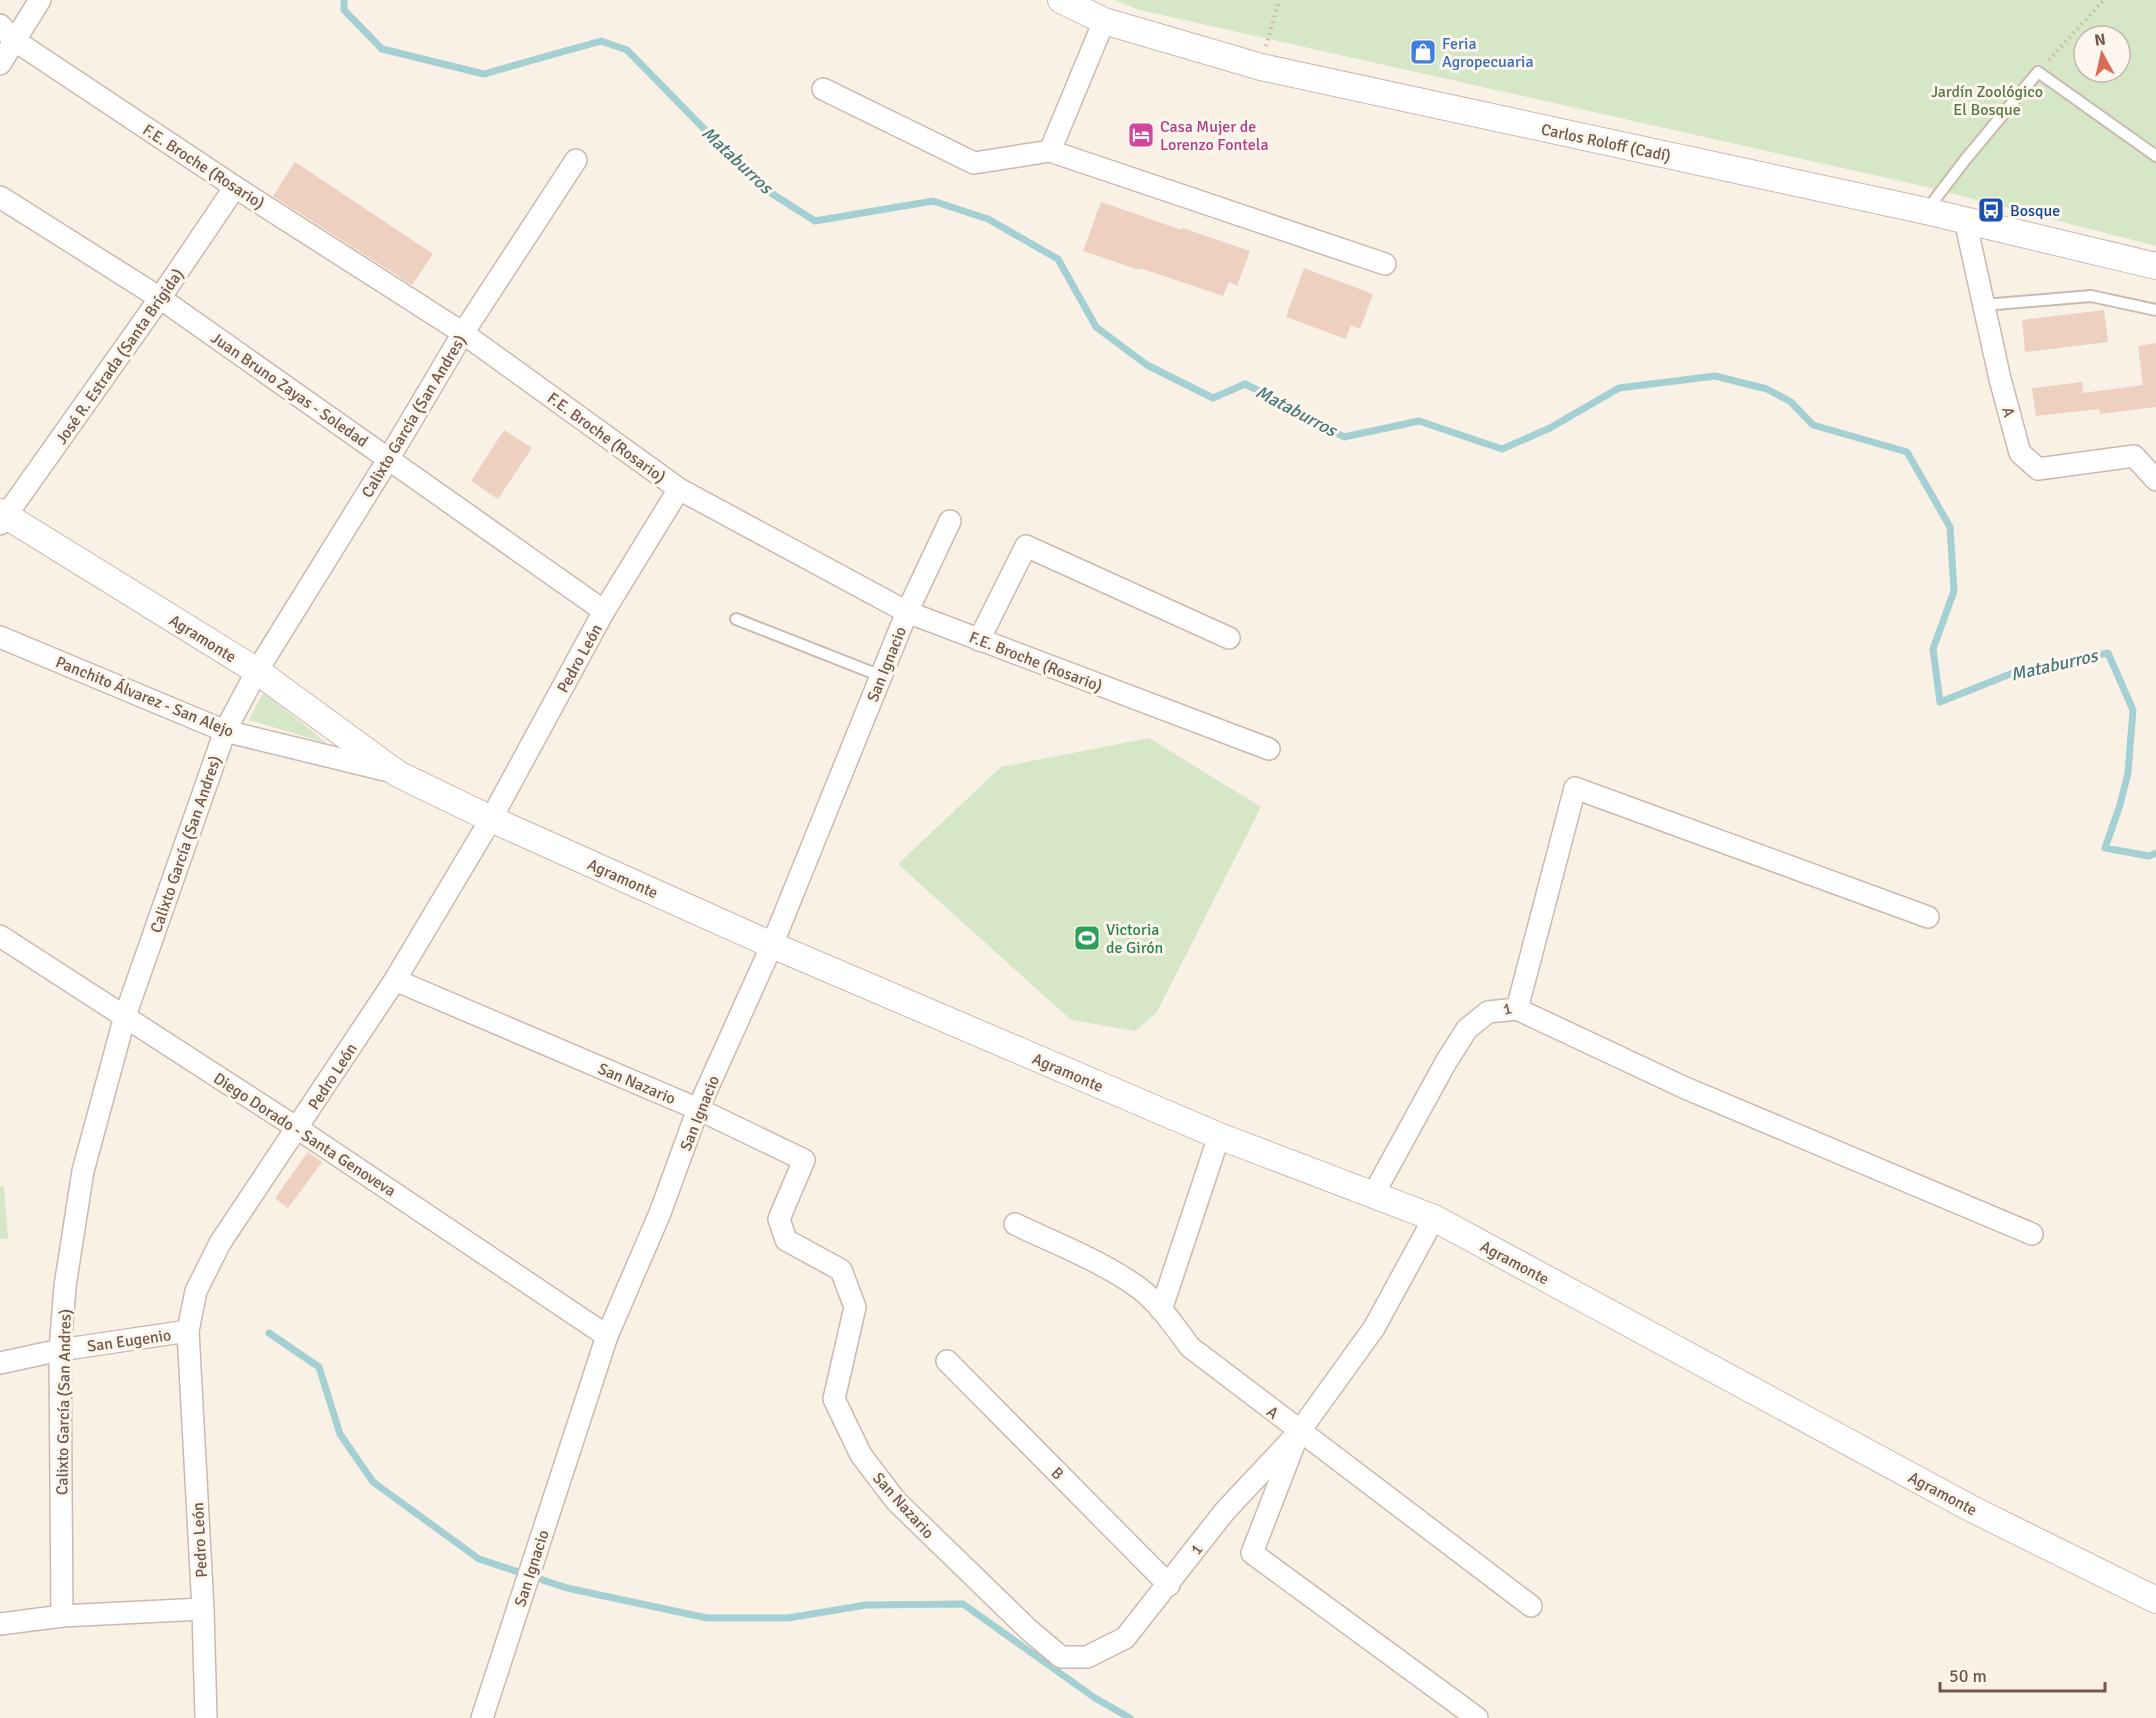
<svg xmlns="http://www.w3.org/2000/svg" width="2156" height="1718" font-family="Signika,sans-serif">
<rect width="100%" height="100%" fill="#faf1e6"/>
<g fill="#d5e7c6" fill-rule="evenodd">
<path d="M1115,0h1041v246l-229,-59 -787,-177zM2084,36h36v36h-36z"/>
<polygon points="263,693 264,693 327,743 249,720"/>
<polygon points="1149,738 1261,807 1157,1012 1136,1031 1071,1020 898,864 1001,767"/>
<polygon points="0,1186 4,1186 8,1239 0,1239"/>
</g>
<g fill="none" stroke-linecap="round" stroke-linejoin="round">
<g stroke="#a4cfd3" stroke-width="7">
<polyline points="344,0 344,10 382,49 484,74 601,41 627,50 760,186 815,221 933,201 988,219 1058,259 1096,327 1147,365 1213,398 1245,384 1276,399 1344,437 1419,421 1502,449 1550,428 1619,388 1715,376 1767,389 1791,402 1813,425 1907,452 1950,527 1954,591 1933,649 1940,702 2018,671 2108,653 2133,710 2128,773 2120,805 2105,848 2149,856 2156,853"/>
<polyline points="269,1333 319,1367 340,1434 373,1482 479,1559 567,1588 707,1618 788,1618 866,1605 963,1604 1095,1698 1130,1718"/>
</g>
</g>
<g fill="#edd0c0">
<polygon points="295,162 433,254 412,285 273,196"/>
<polygon points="1101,202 1182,230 1183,228 1250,251 1237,286 1229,282 1223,296 1140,268 1139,270 1083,251"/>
<polygon points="1304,268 1373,294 1360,329 1351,325 1346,339 1286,317"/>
<polygon points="2104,310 2108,342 2025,352 2022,320"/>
<polygon points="2156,343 2156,407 2100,414 2099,409 2036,416 2032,388 2082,382 2083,393 2143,385 2138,346"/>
<polygon points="504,430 532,448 498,499 471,481"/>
<polygon points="308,1152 322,1162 288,1208 275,1198"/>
</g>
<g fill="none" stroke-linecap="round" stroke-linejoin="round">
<defs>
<g id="service">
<polyline points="1926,211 1965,160 2038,72 2156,156"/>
<polyline points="1984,305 2091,296 2156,310"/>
<polyline points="736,619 881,676"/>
</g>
<g id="minor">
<polyline points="0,25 14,40 235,187 463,333 679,489 907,612 1269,749"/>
<polyline points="0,64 40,0"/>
<polyline points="823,89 974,163 1050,151 1104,21"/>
<polyline points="1050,151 1385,264"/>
<polyline points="0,197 160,298 604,611"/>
<polyline points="1965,220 2000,379 2020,453 2038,469 2134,456 2156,480"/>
<polyline points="0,524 160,298 235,187"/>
<polyline points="0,637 225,731 393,772"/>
<polyline points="979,640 1026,546 1229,638"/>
<polyline points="0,936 297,1128 607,1336"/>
<polyline points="395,980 698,1109 804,1160 779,1219 786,1240 841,1270 855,1307 834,1399 861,1455 896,1501 1029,1630 1061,1657 1087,1657 1125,1638 1225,1511 1299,1432 1374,1328 1434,1218"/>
<polyline points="1517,1009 1575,788 1928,917"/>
<polyline points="1373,1195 1446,1062 1467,1029 1488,1012 1517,1009 1683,1087 2032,1234"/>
<path d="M1015,1224c41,20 87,37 124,64 20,15 36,39 51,59l341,259"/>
<polyline points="1161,1310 1219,1136"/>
<polyline points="947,1361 1169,1585"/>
<polyline points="0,1363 60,1350 188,1331"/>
<polyline points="1295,1442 1252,1553 1477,1718"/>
<polyline points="62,1616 60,1350 65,1286 83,1171 125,1016 225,731 257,671 389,458 463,333 576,160"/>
<polyline points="0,1624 62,1616 203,1609"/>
<polyline points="206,1718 203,1609 188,1331 196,1291 220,1243 395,980 491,819 604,611 679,489"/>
<polyline points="482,1718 607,1336 660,1213 698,1109 772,945 907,612 950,521"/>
</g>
<g id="tertiary">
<polyline points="1061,0 1104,21 1261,67 1926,211 2156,266"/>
<polyline points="0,512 257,671 398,774 491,819 772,945 1219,1136 1434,1218 1972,1509 2156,1600"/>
</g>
</defs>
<use href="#service" stroke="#cbb9ae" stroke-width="14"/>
<use href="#minor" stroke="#cbb9ae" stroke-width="24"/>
<use href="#tertiary" stroke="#cbb9ae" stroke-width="28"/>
<g stroke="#d2b3a4" stroke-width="4" stroke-dasharray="1.5 4.5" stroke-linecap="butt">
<polyline points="1266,46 1279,0"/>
<polyline points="2049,60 2104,0"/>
</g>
<use href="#service" stroke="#fff" stroke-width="10"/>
<use href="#minor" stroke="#fff" stroke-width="21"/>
<use href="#tertiary" stroke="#fff" stroke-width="26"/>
</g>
<defs>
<symbol id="shop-square" viewBox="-11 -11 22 22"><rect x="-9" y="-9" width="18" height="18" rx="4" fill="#3f7fe0" stroke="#fdf6ec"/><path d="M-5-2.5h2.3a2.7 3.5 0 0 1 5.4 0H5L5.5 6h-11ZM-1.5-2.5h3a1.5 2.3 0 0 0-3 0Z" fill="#fff"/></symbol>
<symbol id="hotel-square" viewBox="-11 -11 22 22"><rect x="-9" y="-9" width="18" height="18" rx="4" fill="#d1479c" stroke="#fdf6ec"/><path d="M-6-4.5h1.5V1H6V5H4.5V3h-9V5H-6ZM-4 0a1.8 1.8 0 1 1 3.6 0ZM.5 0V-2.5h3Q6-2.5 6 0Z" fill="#fff"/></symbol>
<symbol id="bus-square" viewBox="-11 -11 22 22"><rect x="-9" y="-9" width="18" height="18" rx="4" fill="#1a4fb4" stroke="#fdf6ec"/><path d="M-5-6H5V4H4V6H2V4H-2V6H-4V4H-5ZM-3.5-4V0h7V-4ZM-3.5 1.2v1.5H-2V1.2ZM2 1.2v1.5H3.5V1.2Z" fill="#fff"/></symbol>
<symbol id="stadium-square" viewBox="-11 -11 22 22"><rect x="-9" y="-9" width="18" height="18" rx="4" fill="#2e9e5b" stroke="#fdf6ec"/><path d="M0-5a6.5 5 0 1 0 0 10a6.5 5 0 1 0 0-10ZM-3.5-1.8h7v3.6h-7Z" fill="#fff"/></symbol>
</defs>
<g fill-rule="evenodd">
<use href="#shop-square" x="1408" y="37" width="30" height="30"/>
<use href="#hotel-square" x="1126" y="120" width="30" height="30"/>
<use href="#bus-square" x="1976" y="195" width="30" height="30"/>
<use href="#stadium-square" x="1072" y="923" width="30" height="30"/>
</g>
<g text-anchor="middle" stroke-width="6" stroke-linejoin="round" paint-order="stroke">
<g font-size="16" fill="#366cbe" stroke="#fdf6ec" text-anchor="start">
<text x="1442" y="49">Feria<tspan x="1442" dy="18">Agropecuaria</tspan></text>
</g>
<g font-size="16" fill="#577746" stroke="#fdf6ec">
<text x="1987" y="97">Jardín Zoológico<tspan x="1987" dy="18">El Bosque</tspan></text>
</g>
<g font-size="16" fill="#b23c85" stroke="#fdf6ec" text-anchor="start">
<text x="1160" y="132">Casa Mujer de<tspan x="1160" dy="18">Lorenzo Fontela</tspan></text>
</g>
<g font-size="16" fill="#71584d" stroke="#fdf6ec">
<text transform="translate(1606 142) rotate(12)" y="6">Carlos Roloff (Cadí)</text>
<text transform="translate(204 166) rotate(33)" y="6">F.E. Broche (Rosario)</text>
<text transform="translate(119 356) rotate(-55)" y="6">José R. Estrada (Santa Brígida)</text>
<text transform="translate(290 389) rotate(35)" y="6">Juan Bruno Zayas - Soledad</text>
<text transform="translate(2009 412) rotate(75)" y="6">A</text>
<text transform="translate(413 416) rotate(-59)" y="6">Calixto García (San Andres)</text>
<text transform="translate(607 437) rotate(36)" y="6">F.E. Broche (Rosario)</text>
<text transform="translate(203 638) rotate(32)" y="6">Agramonte</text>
<text transform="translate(579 658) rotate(-61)" y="6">Pedro León</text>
<text transform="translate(1036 661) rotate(21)" y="6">F.E. Broche (Rosario)</text>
<text transform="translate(886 664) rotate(-68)" y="6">San Ignacio</text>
<text transform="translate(145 696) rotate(22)" y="6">Panchito Álvarez - San Alejo</text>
<text transform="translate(185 844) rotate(-71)" y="6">Calixto García (San Andres)</text>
<text transform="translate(623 878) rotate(24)" y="6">Agramonte</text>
<text transform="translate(1507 1008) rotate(-13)" y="6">1</text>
<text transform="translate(1068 1072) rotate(23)" y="6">Agramonte</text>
<text transform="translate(332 1076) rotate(-57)" y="6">Pedro León</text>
<text transform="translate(637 1083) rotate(23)" y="6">San Nazario</text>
<text transform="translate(699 1113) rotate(-68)" y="6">San Ignacio</text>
<text transform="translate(305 1134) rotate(33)" y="6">Diego Dorado - Santa Genoveva</text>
<text transform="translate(1515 1262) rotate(28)" y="6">Agramonte</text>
<text transform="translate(129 1340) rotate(-8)" y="6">San Eugenio</text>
<text transform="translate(63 1402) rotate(-89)" y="6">Calixto García (San Andres)</text>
<text transform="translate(1273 1412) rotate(38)" y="6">A</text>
<text transform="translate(1058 1473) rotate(45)" y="6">B</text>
<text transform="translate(1943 1493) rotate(28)" y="6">Agramonte</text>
<text transform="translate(904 1505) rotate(48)" y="6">San Nazario</text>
<text transform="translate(199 1540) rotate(-93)" y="6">Pedro León</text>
<text transform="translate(1196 1549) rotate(-52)" y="6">1</text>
<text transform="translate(531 1568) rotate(-72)" y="6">San Ignacio</text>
</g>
<g font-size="16" fill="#164399" stroke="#fdf6ec" text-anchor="start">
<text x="2010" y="216">Bosque</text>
</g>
<g font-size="16" fill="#27864d" stroke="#fdf6ec" text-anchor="start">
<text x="1106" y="935">Victoria<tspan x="1106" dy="18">de Girón</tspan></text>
</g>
<g font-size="18" font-style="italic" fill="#46777c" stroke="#fdf6ec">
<text transform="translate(737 160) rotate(43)" y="6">Mataburros</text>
<text transform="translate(1296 411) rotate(28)" y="6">Mataburros</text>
<text transform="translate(2054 665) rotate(-13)" y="6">Mataburros</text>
</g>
</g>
<g transform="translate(2102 54) rotate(352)"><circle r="28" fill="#fdf6ec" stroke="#c5b7ac" stroke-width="1.5"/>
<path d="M0-4.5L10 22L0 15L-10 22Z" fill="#d96c56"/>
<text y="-9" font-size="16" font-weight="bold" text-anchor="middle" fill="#71584d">N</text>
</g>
<path d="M1940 1682v9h165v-9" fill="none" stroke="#71584d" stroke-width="3"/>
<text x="1949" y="1682" font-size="18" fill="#71584d" stroke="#fdf6ec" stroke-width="4.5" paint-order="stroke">50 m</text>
</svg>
